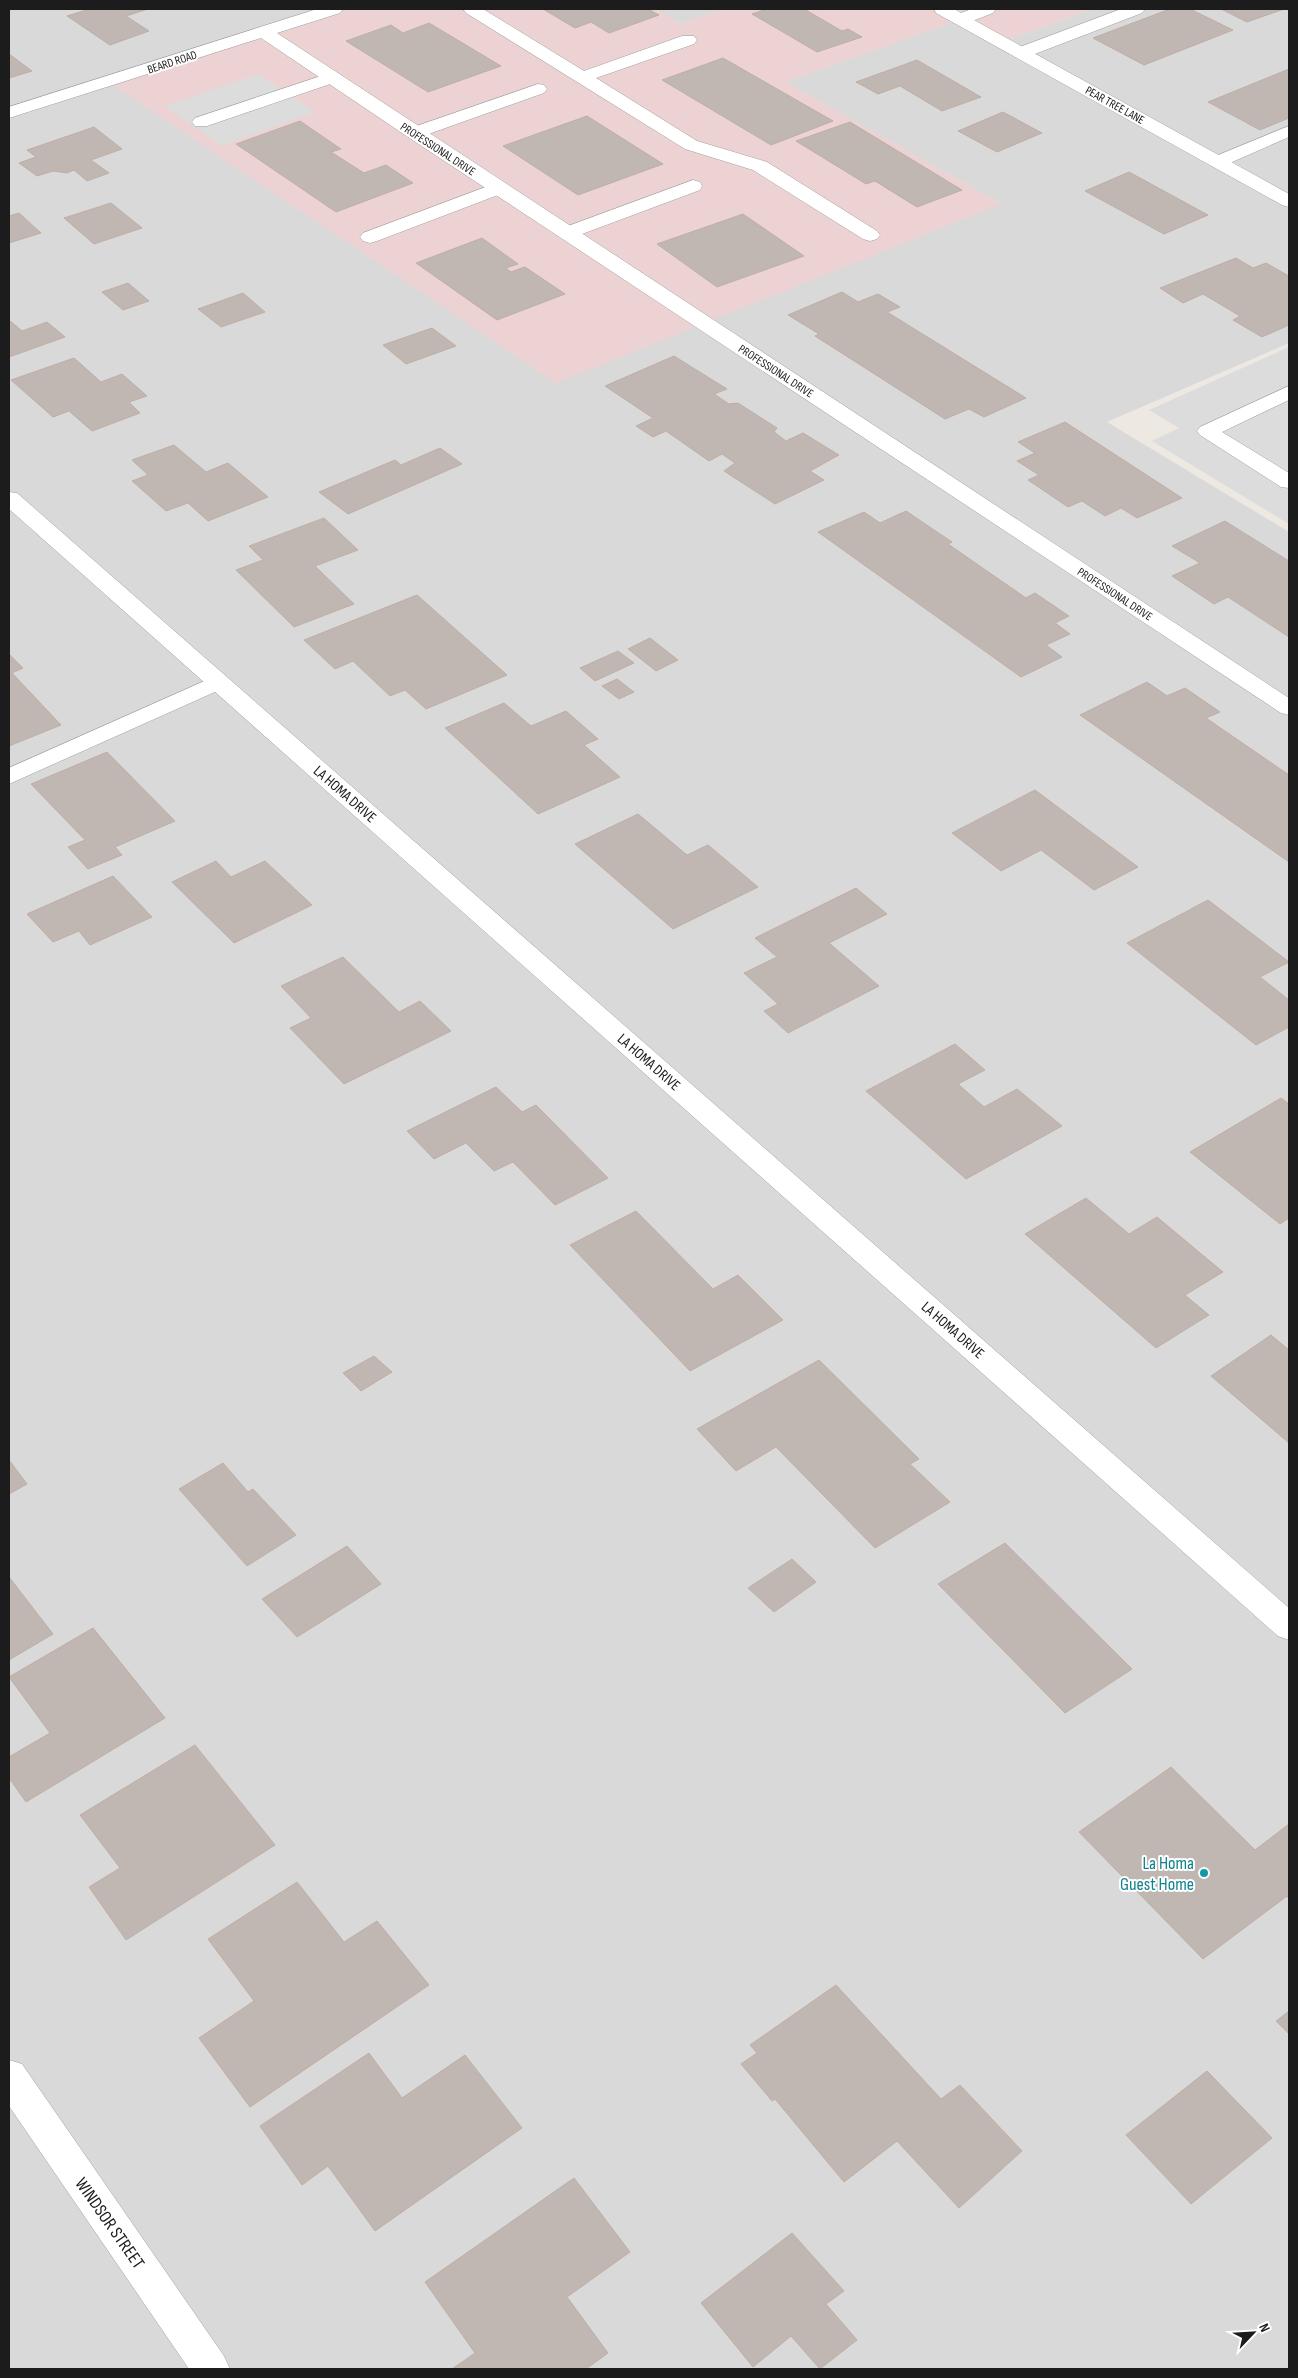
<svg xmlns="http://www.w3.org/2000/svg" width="1298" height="2378" font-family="'Sofia Sans Condensed',sans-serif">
<rect width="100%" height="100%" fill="#ede8e2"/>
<g fill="#dad9d9">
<polygon points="9,9 334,9 292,23 1001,204 785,82 961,19 1002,42 1092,9 1289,9 1289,343 1107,422 1289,532 1289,2369 9,2369"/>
<polygon points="655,9 724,9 681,24"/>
</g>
<polygon fill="#edd2d3" points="334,9 655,9 681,24 724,9 1092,9 1002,42 961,19 786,82 1001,204 556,383 109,82"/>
<g fill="#dcdcdc">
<polygon points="258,74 315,112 221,146 165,106"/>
<polygon points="1289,347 1289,524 1152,441 1179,428 1149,410"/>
</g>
<g fill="#c1b7b2" stroke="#beaea5">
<polygon points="90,9 148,9 126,16 149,31 110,45 67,16"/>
<polygon points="543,9 648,9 659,15 609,33 591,22 575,28"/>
<polygon points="767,9 804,9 842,31 848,29 862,37 817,52 752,14"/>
<polygon points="1170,9 1190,9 1233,30 1144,65 1093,38"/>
<polygon points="1221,9 1284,9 1247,22"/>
<polygon points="429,23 501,66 428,92 346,41 391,25 403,33"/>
<polygon points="9,54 32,71 9,78"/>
<polygon points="723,58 833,121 771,145 662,80"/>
<polygon points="917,60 981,97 942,111 900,86 878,94 856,82"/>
<polygon points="1289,69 1289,118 1260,130 1208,102"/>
<polygon points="1003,112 1042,133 997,152 958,131"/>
<polygon points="587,116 663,164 578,195 503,146"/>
<polygon points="300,121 341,149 331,152 364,173 386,165 413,183 336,212 236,144"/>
<polygon points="850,122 962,190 917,207 875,181 866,184 796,141"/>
<polygon points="94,127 122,149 91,160 109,173 87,181 74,170 67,173 53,171 37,176 19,163 36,157 27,150"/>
<polygon points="1129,172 1208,215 1164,234 1085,191"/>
<polygon points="111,203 142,228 94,244 64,218"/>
<polygon points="19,213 41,233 9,243 9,216"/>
<polygon points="743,214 804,256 717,287 657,244"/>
<polygon points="482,238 518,264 506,268 511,272 525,267 565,294 497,320 416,263"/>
<polygon points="1236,258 1253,268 1266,263 1289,276 1289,325 1262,337 1233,320 1240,316 1203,294 1183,303 1160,288"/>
<polygon points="128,283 149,301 123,310 102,292"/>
<polygon points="842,292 858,302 878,294 900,307 887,312 1026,398 984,417 969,409 945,419 815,336 819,334 788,315"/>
<polygon points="243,293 265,312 221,327 198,309"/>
<polygon points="9,320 22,331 47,322 65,337 9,357"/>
<polygon points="432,328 456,346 406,364 383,345"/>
<polygon points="674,356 727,389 714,394 729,404 738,403 777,428 774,432 786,441 803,433 839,455 810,471 824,480 775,504 724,471 735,463 722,454 709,461 666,431 653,437 636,426 653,418 605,386"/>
<polygon points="74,358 101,382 122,374 147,396 129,402 140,413 92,431 69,411 53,417 11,380"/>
<polygon points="1065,422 1182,498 1137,518 1121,508 1105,516 1082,501 1068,507 1028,480 1039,475 1017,461 1035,453 1018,442"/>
<polygon points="174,445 206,472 228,463 268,497 208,521 188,503 166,511 132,481 148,475 132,460"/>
<polygon points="440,448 462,464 348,514 319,492 395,460 401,465"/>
<polygon points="906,511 952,542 948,544 1026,598 1035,593 1069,616 1055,623 1070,634 1046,645 1062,657 1021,677 818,532 864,512 880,523"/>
<polygon points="324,518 358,550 315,566 354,604 294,627 236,570 263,560 249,546"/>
<polygon points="1225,521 1289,561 1289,637 1228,597 1214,604 1172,576 1200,563 1172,546"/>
<polygon points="417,595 507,675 426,709 405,690 390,696 353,661 335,669 304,640"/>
<polygon points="650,638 678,660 656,671 628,649"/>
<polygon points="618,651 634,663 595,681 580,668"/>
<polygon points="9,654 23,668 12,673 61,725 9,746"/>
<polygon points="617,679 634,692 619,699 602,686"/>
<polygon points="1147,682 1167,696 1185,688 1220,712 1206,718 1289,775 1289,862 1080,715"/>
<polygon points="504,703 531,726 566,711 598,739 584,745 620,777 538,814 445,728"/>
<polygon points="107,752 175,821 115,847 122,855 88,869 68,847 85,840 31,784"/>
<polygon points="1035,790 1138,867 1094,890 1041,850 1001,871 952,833"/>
<polygon points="638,814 687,855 708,845 758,887 673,929 575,844"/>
<polygon points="216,861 231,877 265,861 312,905 234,943 172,882"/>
<polygon points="113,876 152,917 90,945 79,931 53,942 27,914"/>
<polygon points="856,888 887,914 829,943 879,986 788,1033 764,1011 778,1004 744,973 777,957 755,938"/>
<polygon points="1208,900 1289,962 1260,977 1289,1000 1289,1027 1256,1045 1127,943"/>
<polygon points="343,957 399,1012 420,1001 451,1031 344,1084 290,1028 311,1018 281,986"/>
<polygon points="955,1044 985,1070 958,1084 984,1107 1017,1089 1062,1126 966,1179 866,1091"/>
<polygon points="496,1087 522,1112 536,1105 608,1178 555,1205 513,1162 494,1171 466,1143 434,1159 407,1131"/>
<polygon points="1281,1098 1289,1104 1289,1218 1280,1224 1190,1152"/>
<polygon points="1086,1198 1129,1234 1157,1217 1223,1272 1185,1295 1209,1315 1156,1348 1025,1234"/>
<polygon points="636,1211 713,1289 738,1275 783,1320 690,1371 570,1245"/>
<polygon points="1271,1335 1289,1350 1289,1443 1211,1376"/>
<polygon points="374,1356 392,1372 361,1391 343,1373"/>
<polygon points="819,1360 919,1459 910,1464 950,1502 875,1548 776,1447 736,1471 697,1429"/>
<polygon points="9,1460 27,1484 9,1494"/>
<polygon points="223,1463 248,1492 253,1489 296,1535 247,1566 179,1489"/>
<polygon points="1005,1543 1132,1669 1065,1713 938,1584"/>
<polygon points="347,1546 381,1584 297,1637 262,1599"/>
<polygon points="792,1559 816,1582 774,1612 748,1588"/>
<polygon points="9,1577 53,1634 9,1660"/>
<polygon points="93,1628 165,1718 26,1802 9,1778 9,1757 50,1733 9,1677"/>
<polygon points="195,1745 275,1845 126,1940 89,1887 120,1868 80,1815"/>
<polygon points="1171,1767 1255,1850 1289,1824 1289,1899 1287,1896 1203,1959 1079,1832"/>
<polygon points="297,1882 344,1942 377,1921 429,1985 250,2107 199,2038 254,2001 208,1939"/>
<polygon points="836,1985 941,2099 960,2085 1022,2151 959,2208 897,2141 844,2182 775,2099 772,2101 741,2064 757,2053 750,2045"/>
<polygon points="1289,2011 1289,2034 1276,2021"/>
<polygon points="369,2053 402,2098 465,2055 522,2128 375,2231 328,2166 302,2185 260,2126"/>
<polygon points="1207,2071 1272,2138 1191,2204 1126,2135"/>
<polygon points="574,2178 630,2252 567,2297 608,2353 586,2369 452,2369 475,2353 425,2282"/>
<polygon points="792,2233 844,2291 826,2304 857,2340 820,2369 791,2336 753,2367 701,2303"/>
</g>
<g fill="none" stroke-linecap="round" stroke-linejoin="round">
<defs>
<g id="lane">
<polygon points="463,9 483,9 584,71 682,36 694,36 697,40 694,44 596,78 697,141 767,162 877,231 880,235 877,239 870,241 863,239 753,170 685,149 466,13"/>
<polygon points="972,9 996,9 993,13 967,23 955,23 952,19 955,15"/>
<polygon points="1121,9 1145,9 1142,13 1027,57 1015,57 1012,53 1015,49"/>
<polygon points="330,73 336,74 339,78 336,82 207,126 195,126 192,122 195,118"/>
<polygon points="538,84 544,85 547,89 544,93 420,137 408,137 405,133 408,129"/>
<polygon points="1289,126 1289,137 1223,166 1211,166 1208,162 1211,158"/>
<polygon points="693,180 700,182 702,186 700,190 574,237 567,239 560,237 557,233 560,229"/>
<polygon points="499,182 506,184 508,188 506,192 377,241 370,243 363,241 360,237 363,233"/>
<polygon points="1289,386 1289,400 1222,432 1289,473 1289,488 1281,487 1200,435 1197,431 1200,427"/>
<polygon points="218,675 226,677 229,682 226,687 9,784 9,768"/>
</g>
<g id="street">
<polygon points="317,9 343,9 340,13 277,33 1289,698 1289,715 1281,713 408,137 261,38 9,118 9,107"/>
<polygon points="934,9 954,9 1289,194 1289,207 1282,205 936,13"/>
<polygon points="9,492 17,493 1289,1608 1289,1640 1278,1636 9,509"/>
<polygon points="9,2060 22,2064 224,2356 230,2369 189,2369 9,2106"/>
</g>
</defs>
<use href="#lane" stroke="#a0a0a0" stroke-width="1"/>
<use href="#street" stroke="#a0a0a0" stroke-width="1"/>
<use href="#lane" fill="#fff" fill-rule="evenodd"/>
<use href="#street" fill="#fff" fill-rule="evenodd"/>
</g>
<circle fill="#0f9aa8" stroke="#fff" stroke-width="2" cx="1204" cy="1873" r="5"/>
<g text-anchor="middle" stroke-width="4" stroke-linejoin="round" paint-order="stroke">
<g font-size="12" fill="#1c1c1c" stroke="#fff">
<text transform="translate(172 62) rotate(-18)" y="4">BEARD ROAD</text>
<text transform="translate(1115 105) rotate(29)" y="4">PEAR TREE LANE</text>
<text transform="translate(438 149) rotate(33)" y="4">PROFESSIONAL DRIVE</text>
<text transform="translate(776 371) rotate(33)" y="4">PROFESSIONAL DRIVE</text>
<text transform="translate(1115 594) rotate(33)" y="4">PROFESSIONAL DRIVE</text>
</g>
<g font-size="15" fill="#1c1c1c" stroke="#fff">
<text transform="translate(345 794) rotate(41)" y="5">LA HOMA DRIVE</text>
<text transform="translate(649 1062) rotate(41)" y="5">LA HOMA DRIVE</text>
<text transform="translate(953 1330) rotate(41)" y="5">LA HOMA DRIVE</text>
</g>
<g font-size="18" fill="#0d838f" stroke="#fff" text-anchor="end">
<text x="1194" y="1869">La Homa<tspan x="1194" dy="21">Guest Home</tspan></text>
</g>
<g font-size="18" fill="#1c1c1c" stroke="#fff">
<text transform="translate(110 2223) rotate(55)" y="6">WINDSOR STREET</text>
</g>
</g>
<rect width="1298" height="2378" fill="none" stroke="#1c1c1c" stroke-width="20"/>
<g transform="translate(1253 2333) rotate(65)" stroke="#ffffff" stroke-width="4" paint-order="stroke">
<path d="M0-4L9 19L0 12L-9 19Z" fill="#1c1c1c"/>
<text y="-8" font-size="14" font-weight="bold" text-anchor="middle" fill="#1c1c1c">N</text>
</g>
</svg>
